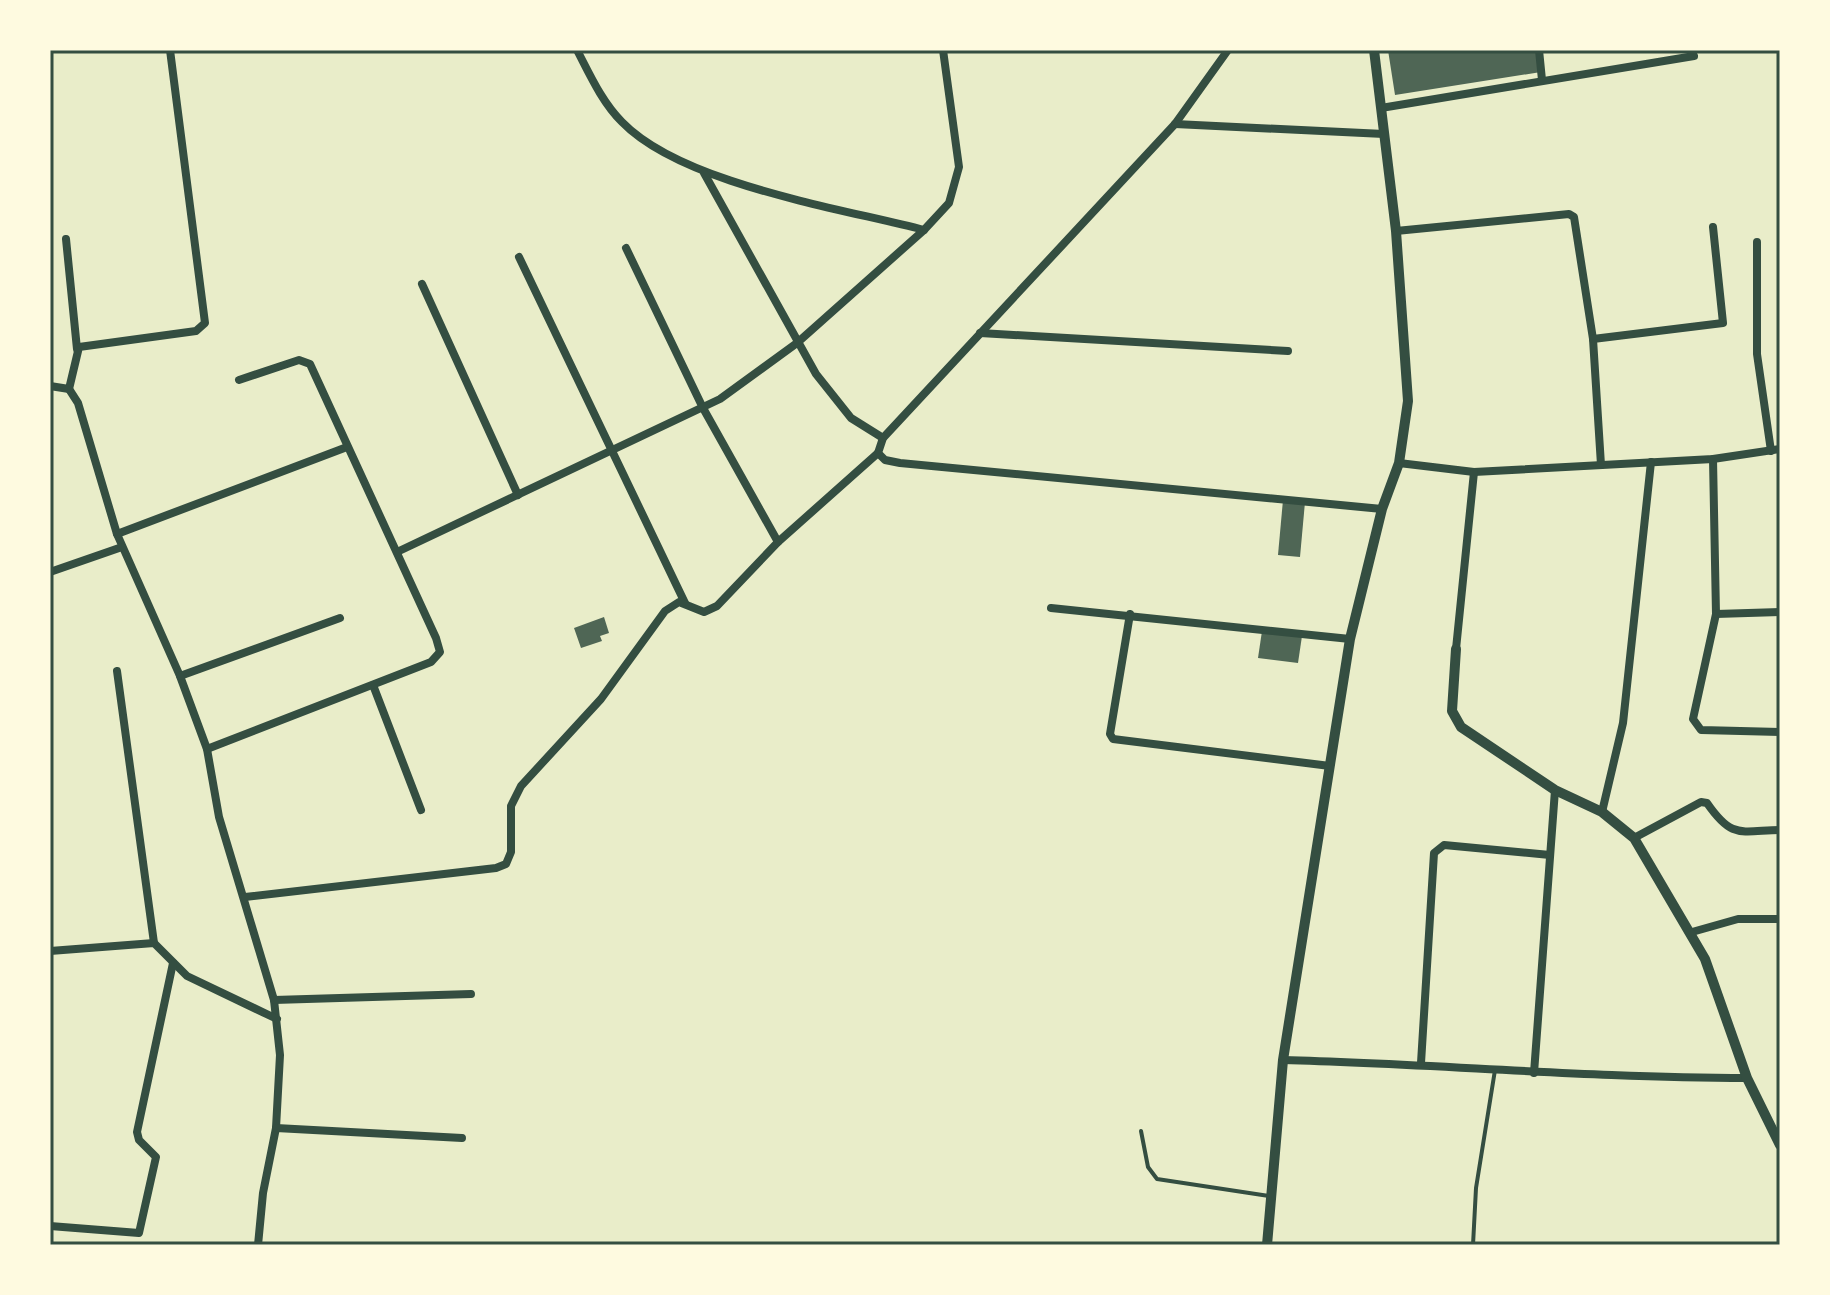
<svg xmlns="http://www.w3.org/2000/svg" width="1830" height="1295" font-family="'Roboto Condensed',sans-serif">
<rect width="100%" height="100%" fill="#e9edc9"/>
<g fill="#4f6655">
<polygon points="1388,50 1536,50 1541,72 1395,95"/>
<polygon points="1283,500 1305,502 1300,557 1278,555"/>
<polygon points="604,617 609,633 600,636 602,641 581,648 574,628"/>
<polygon points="1262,631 1302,636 1298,663 1258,658"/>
</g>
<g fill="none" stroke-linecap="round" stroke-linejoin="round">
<g stroke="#344e41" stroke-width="4">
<polyline points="1141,1131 1148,1167 1157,1179 1269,1196"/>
<polyline points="1473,1245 1476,1188 1495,1070"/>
</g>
<g stroke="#344e41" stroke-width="8">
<path d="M577,50c13,25 25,52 45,72 60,62 218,86 302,108"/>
<polyline points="1228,50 1175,124 883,438 878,453 885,460 900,463 1382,509"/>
<polyline points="1539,50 1542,80"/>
<polyline points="1381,108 1694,56"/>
<polyline points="1175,124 1384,134"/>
<polyline points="704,173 816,374 851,418 883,438"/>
<polyline points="1396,231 1569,214 1574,217 1593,339 1601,465"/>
<polyline points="66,239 77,349"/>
<polyline points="1757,242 1757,354 1771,451"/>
<polyline points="626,248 703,408 778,542"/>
<polyline points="519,257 685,603"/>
<polyline points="422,284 518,495"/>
<polyline points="980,333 1288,351"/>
<polyline points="1593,339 1723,323 1713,227"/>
<polyline points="50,386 69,389 78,403 117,534 180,676 207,749 219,817 274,1000 280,1055 276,1128 263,1193 258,1245"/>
<polyline points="69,389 79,347 196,331 205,323 170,50"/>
<polyline points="1713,459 1716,614 1693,719 1701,730 1780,732"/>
<polyline points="1399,463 1474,472 1713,459 1780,449"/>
<polyline points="117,534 347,447"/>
<polyline points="397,552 720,399 797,343 924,230 949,203 959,167 943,50"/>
<polyline points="50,572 122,547"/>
<polyline points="1051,608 1350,639"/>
<polyline points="1130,614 1110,734 1113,739 1330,766"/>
<polyline points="1716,614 1780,612"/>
<polyline points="1456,649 1474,472"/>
<polyline points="117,671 154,943"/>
<polyline points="180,676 340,618"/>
<polyline points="373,685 421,810"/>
<polyline points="207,749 431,662 440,652 436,638 310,364 299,360 239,380"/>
<polyline points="1602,812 1623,723 1651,462"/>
<path d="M1634,838l67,-36 6,1c25,36 32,28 73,27"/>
<polyline points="245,897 496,868 506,864 511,852 511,806 521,786 601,699 665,611 679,602 704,612 717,606 778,542 878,453"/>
<polyline points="1692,932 1738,919 1780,919"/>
<polyline points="50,951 154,943 187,976 277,1019"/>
<polyline points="274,1000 471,994"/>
<path d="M1283,1060c155,4 309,18 464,18"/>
<polyline points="1421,1063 1434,853 1444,845 1550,855"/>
<polyline points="1534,1073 1555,790"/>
<polyline points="276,1128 462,1138"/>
<polyline points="50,1226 139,1233 156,1157 139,1140 137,1132 173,963"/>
</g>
<g stroke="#344e41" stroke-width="10">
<polyline points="1456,649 1452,711 1461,727 1555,790 1602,812 1634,838 1705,959 1747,1078 1780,1145"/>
<polyline points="1267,1245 1283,1060 1350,639 1382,509 1399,463 1408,401 1396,231 1374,50"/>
</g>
</g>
<rect width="1830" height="1295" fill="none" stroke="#fefae0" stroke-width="104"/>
<rect x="52" y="52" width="1726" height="1191" fill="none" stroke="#344e41" stroke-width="3"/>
</svg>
